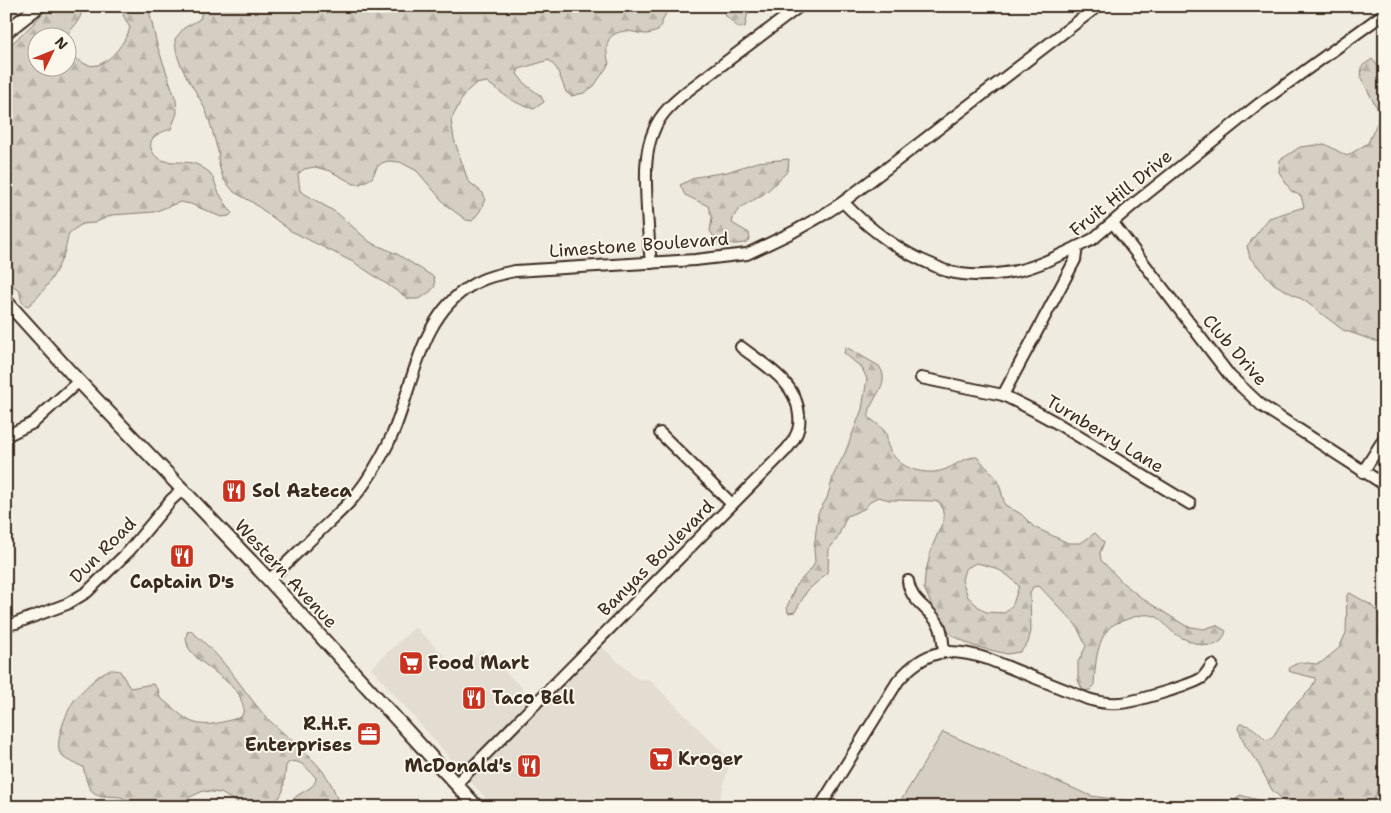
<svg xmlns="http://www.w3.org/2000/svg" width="1391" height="813" font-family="'Shantell Sans',sans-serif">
<defs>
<pattern id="forest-firs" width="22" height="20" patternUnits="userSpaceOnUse" patternTransform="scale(1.25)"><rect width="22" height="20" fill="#d5cec3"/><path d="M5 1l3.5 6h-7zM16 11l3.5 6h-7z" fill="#b8b1a7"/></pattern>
</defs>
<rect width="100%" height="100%" fill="#f0ebe0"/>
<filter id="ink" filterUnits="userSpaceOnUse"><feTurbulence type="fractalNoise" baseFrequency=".02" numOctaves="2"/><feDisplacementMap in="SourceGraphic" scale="10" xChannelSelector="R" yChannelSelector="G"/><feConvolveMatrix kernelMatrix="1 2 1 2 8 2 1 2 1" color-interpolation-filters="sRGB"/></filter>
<g filter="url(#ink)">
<polygon fill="#e2dcd1" points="415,627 460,671 482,650 543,707 602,647 637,679 649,679 730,760 718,807 494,807 458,767 371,668"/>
<g fill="#d5cec3" stroke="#887c70">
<polygon points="943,732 1091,796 1174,807 897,807"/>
<polygon points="1240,795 1283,807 1229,807"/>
</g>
<g fill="url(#forest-firs)" stroke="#887c70" fill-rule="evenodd">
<path d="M49,6h33c1,13 -10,22 -17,31l-27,1v30h30v-9l6,-2c4,2 9,7 14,8 18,5 37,-22 42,-37l-7,-13 8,-9h17l9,39 19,55 1,13 -6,16c-9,3 -23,7 -20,19 6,20 30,11 45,16 3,1 10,6 13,8 5,5 7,15 10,21 4,7 9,14 13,20l-3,3 -8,1 -30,-13 -11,-2 -26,10 -42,3 -18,8 -12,1 -13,9c-2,7 -3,16 -6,23 -7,18 -20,38 -35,50 -7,-2 -8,-8 -8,-15l-14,-11v-231l26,-24z"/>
<path d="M203,6h463v7l-8,18c-4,1 -8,3 -12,3 -7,0 -14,-3 -20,-3 -22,2 -21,17 -17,33l-15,22 -10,7 -13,3 -5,-4 -9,-23 -8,-9 -30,9 -2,5 9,11 15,11 3,6 -10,7c-20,-5 -31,-15 -47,-27l-12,2 -10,9 -14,27 3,19 14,42 15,12 2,6 -5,12 -8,10 -6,-1 -20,-15 -29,-34 -17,-9 -12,-1 -6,2 -5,4 -5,11 -12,6h-6l-24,-13 -15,-4 -11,2 -6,5 2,17 37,22 33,29 27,12 37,23 1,9 -4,5 -10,7 -4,1h-8l-54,-36 -64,-32 -39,-29 -18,-10 -10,-12 -4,-11 -2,-11 1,-3c-5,-17 -9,-37 -17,-52 -12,-23 -26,-37 -27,-64l9,-11 16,-9z"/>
<polygon points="721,6 749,6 745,27 739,28 725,15"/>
<polygon points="1372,59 1385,74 1385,337 1378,342 1343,330 1305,301 1274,284 1250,258 1247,246 1269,218 1304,207 1301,196 1291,191 1279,172 1280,160 1300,147 1325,144 1347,156 1368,143 1378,121 1378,110 1361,78 1362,66"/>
<path d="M789,159l-1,12c-8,7 -16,17 -26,24 -12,8 -27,11 -30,28l17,10 1,6 -5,4 -25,3 -10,-15 2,-13 -4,-12 -23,-11 -5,-10 16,-8 31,-5 30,-10z"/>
<path d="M846,347l33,19c14,20 -12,33 -10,52 6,4 13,9 17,15 2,5 0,11 3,15 8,18 27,25 45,24 17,-1 29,-16 43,-15l21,23 7,25 16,9 13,13 34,16h13l14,-10 9,9 -4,11 1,7 22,23 20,16 43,27 18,3 12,-4 10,6c-1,3 -3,8 -5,10 -11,11 -37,-1 -47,-8 -6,-4 -11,-12 -17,-16 -8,-4 -18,-2 -26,1 -6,2 -16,5 -21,9 -14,14 -15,41 -16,59l-4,4 -7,1 -5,-11v-18l8,-16 -10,-21 -37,-39 -6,1 -3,6 1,38 -3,12 -8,9 -13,2 -34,-8 -23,-12 -16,-24 -10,-22 1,-13 7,-28 12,-28 -2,-12 -3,-5 -6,-1 -43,-1 -12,-3 -6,3 -8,9 -17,7 -10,23 -8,10 -1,20 -2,5 -19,17 -12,21 -7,1 -1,-6 9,-22 16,-17 3,-6 -1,-13 4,-36 9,-15 7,-24 11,-21 17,-44 5,-30 -5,-11 -18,-15zM976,563c20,4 29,8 43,23l-6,18 -8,9 -19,-1 -5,-3 -13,-12 -6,-17 3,-11z"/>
<path d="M1350,593l21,12 14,15v162l-6,4 -8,21 -15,-2 -9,2h-56l-19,-17 -13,-25 -14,-20 -7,-17 2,-4c11,0 19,9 26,16l6,-2 17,-27 21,-21 5,-9v-3l-24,-6 -2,-1 1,-4 10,-5 16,2 6,-2 17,-14 7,-15 1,-38z"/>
<path d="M191,631c20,16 37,36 52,57 7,9 14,19 22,28 24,25 63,48 72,83l-4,8h-44c4,-16 26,-15 27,-29 -7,-8 -17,-21 -28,-15l-2,3 -3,25 -4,7 -14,7h-24l-20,-12 -18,-2 -15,7 -11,9h-48l-1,-6c-12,-10 -30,2 -39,-14 -3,-6 -4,-14 -6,-20 -7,-4 -19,-6 -23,-14 -6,-11 8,-46 16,-55 5,-6 22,-23 29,-26 5,-3 10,-2 15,-1l10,17 23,-4 5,6 2,8c9,6 20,17 28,22 16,9 34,2 50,-2l4,-2 2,-7 -5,-15 -15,-15 -26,-20 -8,-9 -2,-3 -2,-8 1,-7z"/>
</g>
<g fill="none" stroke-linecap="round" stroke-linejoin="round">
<defs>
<g id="minor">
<path d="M843,202c26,27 55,49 90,63 5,2 9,5 14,6 18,5 39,5 58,2 25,-3 49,-15 72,-26"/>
<polyline points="1113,223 1230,376 1262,406 1385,485"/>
<path d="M651,263c-2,-18 -3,-35 -4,-53 -1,-27 -4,-55 7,-80 6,-16 19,-27 32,-38l114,-86"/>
<polyline points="921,378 1003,395 1075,260 1077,247 1093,239 1135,203 1259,104 1385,13"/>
<polyline points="1003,395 1033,410 1055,422 1190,504"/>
<polyline points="660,433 732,504"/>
<polyline points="6,436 33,423 79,381"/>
<polyline points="1363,472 1385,437"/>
<path d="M269,580c19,-18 38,-37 57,-55 15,-14 30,-28 41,-45 10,-15 19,-31 26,-47 21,-50 27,-118 79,-148 13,-8 28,-11 43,-14l180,-11 52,-6 46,-22 30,-17 20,-13 255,-196"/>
<path d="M908,581c3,22 21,26 31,44 4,8 4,18 5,27"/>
<polyline points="6,625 16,623 67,604 87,592 129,551 171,500 183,489"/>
<path d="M457,783l329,-333c3,-4 7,-8 9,-13 4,-7 5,-15 4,-22 -2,-33 -35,-50 -58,-68"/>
<path d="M820,807l78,-126c28,-33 51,-34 90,-22l100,40c10,3 20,5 31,4 12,0 77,-19 84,-26 3,-3 6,-8 9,-12"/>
</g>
<g id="major">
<polyline points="6,32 39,6"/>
<polyline points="6,301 72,374 269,580 477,807"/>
</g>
</defs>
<use href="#minor" stroke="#3b2a1e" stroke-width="14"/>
<use href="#major" stroke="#3b2a1e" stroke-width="16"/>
<use href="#minor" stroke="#fbf7ec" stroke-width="10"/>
<use href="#major" stroke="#fbf7ec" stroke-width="12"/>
</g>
</g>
<defs>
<symbol id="restaurant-square" viewBox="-11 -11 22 22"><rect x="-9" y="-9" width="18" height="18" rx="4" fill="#c8321e" stroke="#fbf7ec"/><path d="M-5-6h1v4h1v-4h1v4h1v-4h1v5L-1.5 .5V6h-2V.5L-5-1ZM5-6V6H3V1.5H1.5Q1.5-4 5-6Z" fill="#fff"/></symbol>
<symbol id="supermarket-square" viewBox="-11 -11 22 22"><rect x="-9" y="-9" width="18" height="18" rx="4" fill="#c8321e" stroke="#fbf7ec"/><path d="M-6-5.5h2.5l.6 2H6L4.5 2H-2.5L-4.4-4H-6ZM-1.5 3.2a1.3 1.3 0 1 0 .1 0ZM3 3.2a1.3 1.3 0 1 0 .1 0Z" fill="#fff"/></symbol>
<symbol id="office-square" viewBox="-11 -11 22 22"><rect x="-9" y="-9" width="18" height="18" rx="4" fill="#c8321e" stroke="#fbf7ec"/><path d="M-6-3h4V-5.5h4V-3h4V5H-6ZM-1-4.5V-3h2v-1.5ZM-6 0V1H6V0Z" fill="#fff"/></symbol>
</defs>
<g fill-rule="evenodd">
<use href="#restaurant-square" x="220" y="477" width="28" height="28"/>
<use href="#restaurant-square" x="168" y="542" width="28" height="28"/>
<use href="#supermarket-square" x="397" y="649" width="28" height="28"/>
<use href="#restaurant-square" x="460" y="684" width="28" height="28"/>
<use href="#office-square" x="355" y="720" width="28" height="28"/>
<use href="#supermarket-square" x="647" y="745" width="28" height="28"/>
<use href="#restaurant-square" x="515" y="752" width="28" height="28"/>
</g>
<g text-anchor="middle" stroke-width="4" stroke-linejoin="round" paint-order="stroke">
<g font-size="18" fill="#3b2a1e" stroke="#fbf7ec">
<text transform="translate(1121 193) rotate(-39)" y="6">Fruit Hill Drive</text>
<text transform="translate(639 245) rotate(-4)" y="6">Limestone Boulevard</text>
<text transform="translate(1235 350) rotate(49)" y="6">Club Drive</text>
<text transform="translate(1105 434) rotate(31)" y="6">Turnberry Lane</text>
<text transform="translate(103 550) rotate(-45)" y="6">Dun Road</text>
<text transform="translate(656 558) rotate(-45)" y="6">Banyas Boulevard</text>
<text transform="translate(286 574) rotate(47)" y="6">Western Avenue</text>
</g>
<g font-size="18" font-weight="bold" fill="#3b2a1e" stroke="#fbf7ec" text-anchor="start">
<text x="252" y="497">Sol Azteca</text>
<text x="182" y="588" text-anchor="middle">Captain D's</text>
<text x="428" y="669">Food Mart</text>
<text x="492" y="704">Taco Bell</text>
<text x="352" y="730" text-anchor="end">R.H.F.<tspan x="352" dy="21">Enterprises</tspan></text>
<text x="678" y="765">Kroger</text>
<text x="512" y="772" text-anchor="end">McDonald's</text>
</g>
</g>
<rect width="1391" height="813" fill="none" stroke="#fbf7ec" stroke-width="25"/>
<rect x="12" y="12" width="1366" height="788" fill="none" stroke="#3b2a1e" stroke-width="2" filter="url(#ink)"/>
<g transform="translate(52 52) rotate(47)"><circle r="24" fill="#fbf7ec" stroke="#aea59a"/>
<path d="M0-4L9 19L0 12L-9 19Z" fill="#c8321e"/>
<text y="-8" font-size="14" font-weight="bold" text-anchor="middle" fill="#3b2a1e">N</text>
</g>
</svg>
